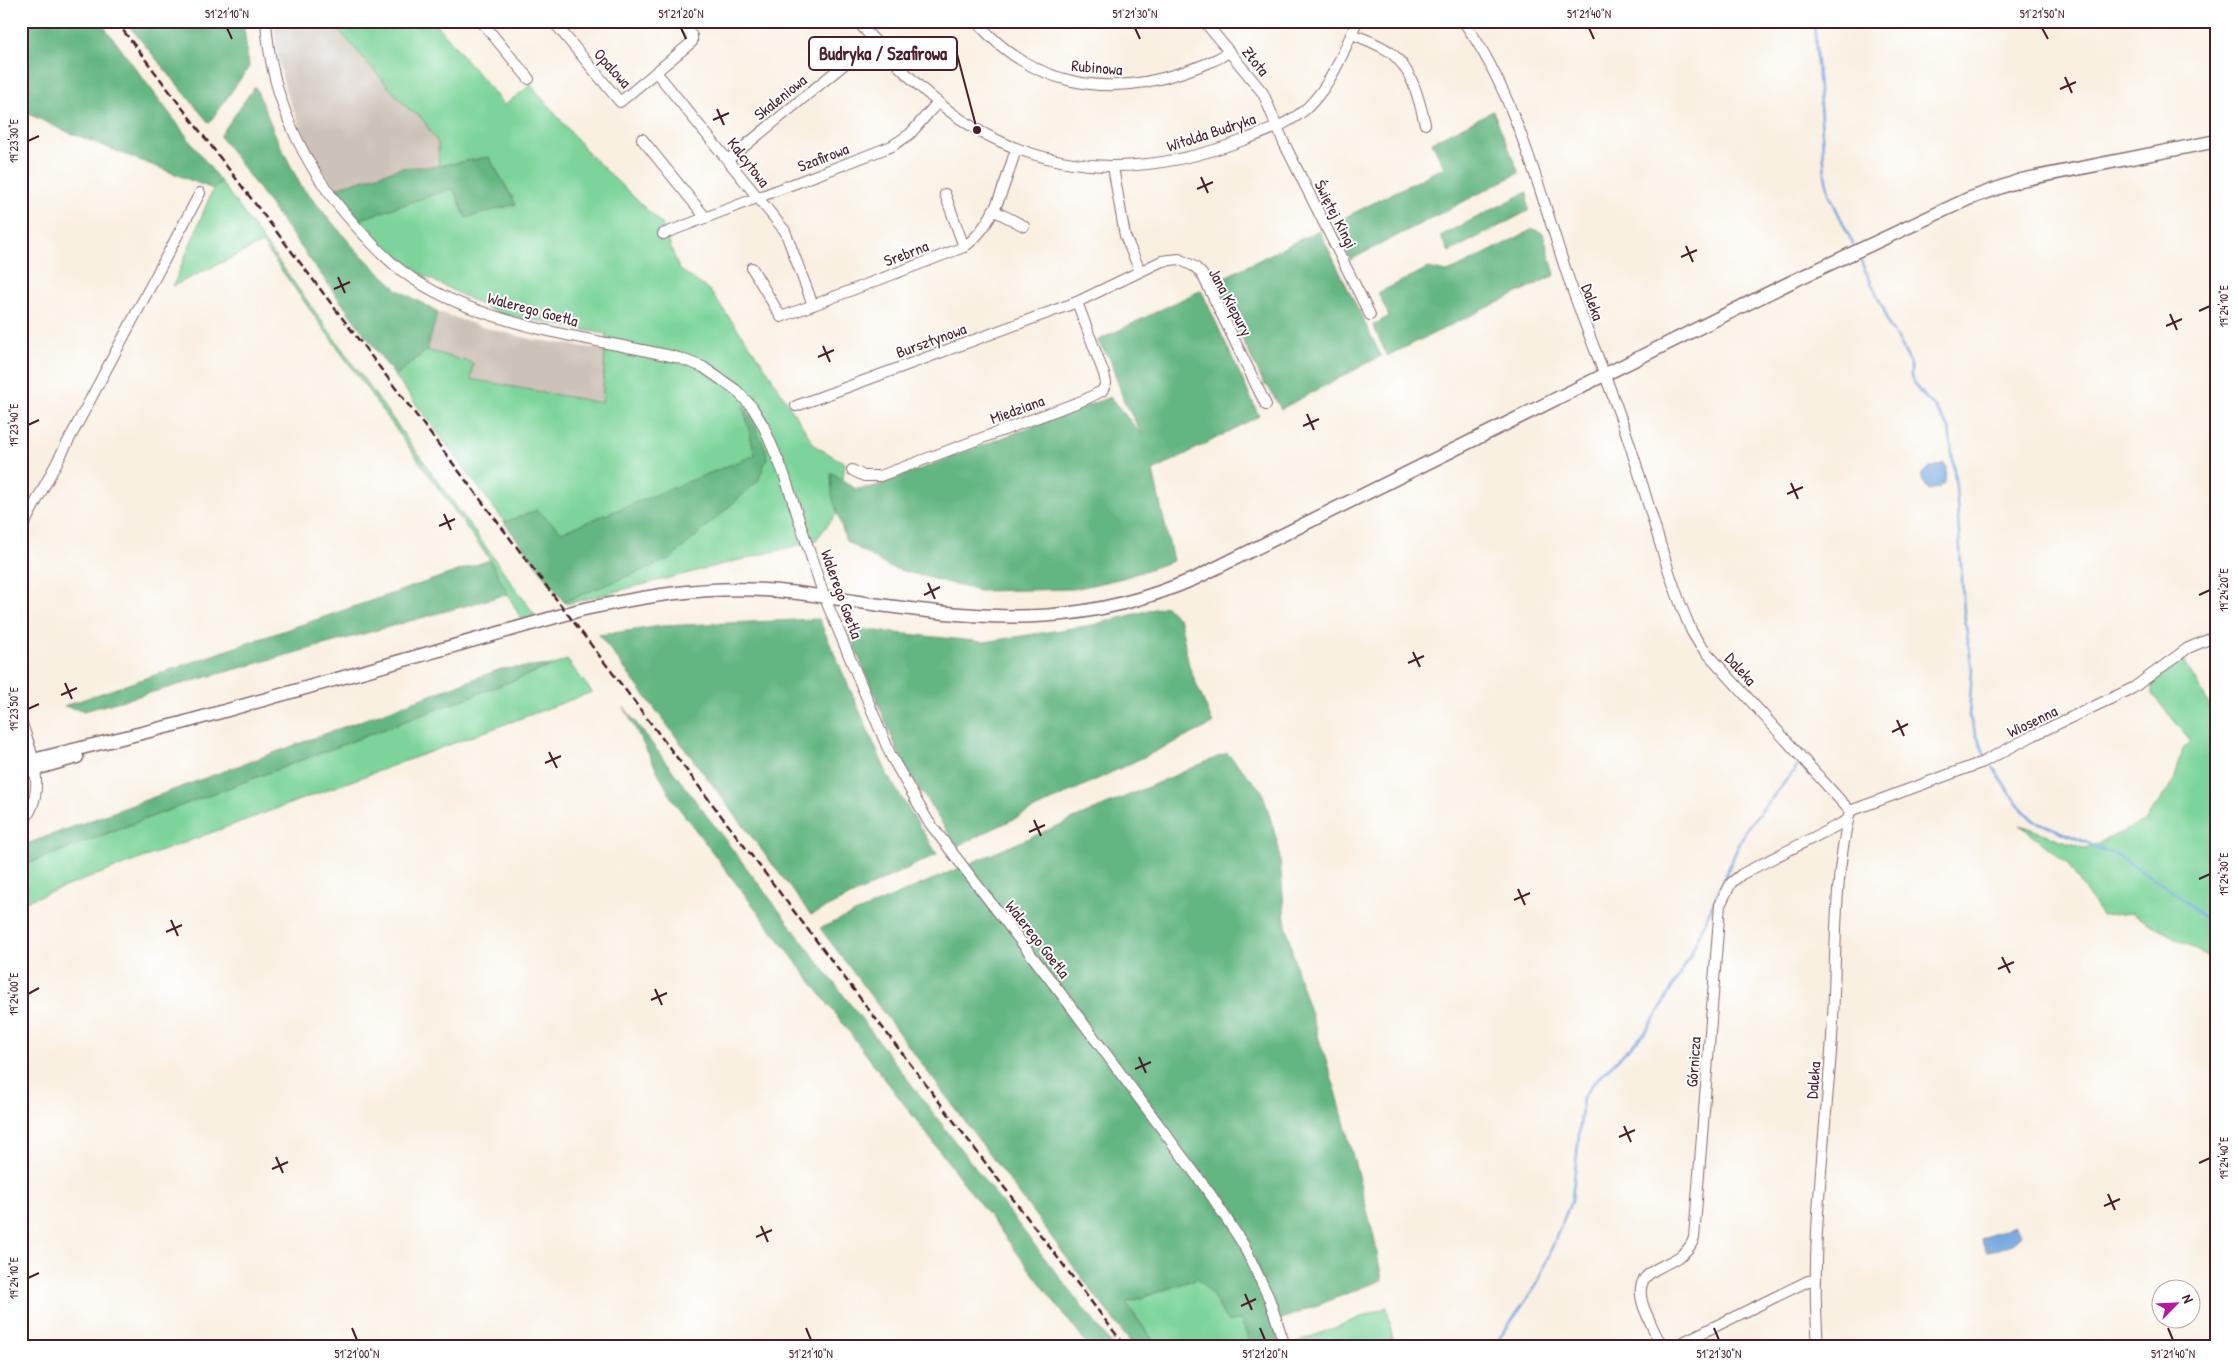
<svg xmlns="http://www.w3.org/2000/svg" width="2238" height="1367" font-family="'Patrick Hand',sans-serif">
<rect width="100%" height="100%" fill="#fff"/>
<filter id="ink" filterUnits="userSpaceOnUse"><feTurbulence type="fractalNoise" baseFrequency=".02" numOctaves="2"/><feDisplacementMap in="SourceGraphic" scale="10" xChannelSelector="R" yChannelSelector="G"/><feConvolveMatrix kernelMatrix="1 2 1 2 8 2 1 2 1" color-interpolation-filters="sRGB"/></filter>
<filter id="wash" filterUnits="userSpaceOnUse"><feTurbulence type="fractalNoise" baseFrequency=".0096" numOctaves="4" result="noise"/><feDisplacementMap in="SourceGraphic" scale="20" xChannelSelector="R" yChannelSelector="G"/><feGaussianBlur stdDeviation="1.12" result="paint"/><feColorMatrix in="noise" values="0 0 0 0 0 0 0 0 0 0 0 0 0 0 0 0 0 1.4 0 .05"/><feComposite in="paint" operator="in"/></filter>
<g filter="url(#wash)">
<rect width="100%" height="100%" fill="#f9f0e2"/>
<g fill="#cdc2b9">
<polygon points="274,21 331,21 408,109 421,117 438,143 439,166 401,168 335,188 314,158 286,93 276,49"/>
<polygon points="438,312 482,327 531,339 605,350 602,403 470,378 473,363 427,350"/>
</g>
<g fill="#7bd49a" stroke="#627a62">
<polygon points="331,21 434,21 504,105 531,85 590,155 662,224 679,269 709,290 761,361 815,446 845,463 839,511 815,541 566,604 395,376 427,350 473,363 471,379 602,403 606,334 497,313 403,265 358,220 454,187 489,157 439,166 438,143 421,117 408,109"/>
<polygon points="221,182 535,615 521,619 490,560 262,243 173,286 213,189"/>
<polygon points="2181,655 2217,719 2217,962 2131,913 2102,916 2067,863 2020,825 2086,849 2145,821 2174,781 2183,749 2191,741 2152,694 2153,679"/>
<polygon points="567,660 592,692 21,903 21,866"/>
<polygon points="1199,1278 1213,1296 1227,1321 1241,1320 1251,1346 1157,1346 1126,1303"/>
<polygon points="1387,1307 1394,1346 1288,1346 1293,1344"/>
</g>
<g fill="#64b682" stroke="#576a56">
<polygon points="21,21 100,21 221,182 213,189 58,128 21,110"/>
<polygon points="125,21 243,21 249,67 209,123"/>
<polygon points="255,86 278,141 301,186 355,249 398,290 438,312 427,350 395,376 220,136"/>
<polygon points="1493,111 1519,173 1350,260 1334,223 1444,167 1432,142"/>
<polygon points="489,157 516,204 466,218 453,188 358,220 335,188 401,168 439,166"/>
<polygon points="1527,192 1528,211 1449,252 1440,236"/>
<polygon points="1533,229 1543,233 1555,275 1387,356 1373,325 1389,316 1378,293 1428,268 1447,272 1457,268"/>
<polygon points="1319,230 1381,356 1281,409 1269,388 1264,384 1215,282"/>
<polygon points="1201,290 1259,416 1153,471 1173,561 1123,578 1074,589 979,591 889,567 846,541 832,495 831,472 856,489 873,487 1110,397 1144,437 1125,404 1110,359 1097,341"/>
<polygon points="743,406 754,425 766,450 767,458 758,481 670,559 564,602 504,522 537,510 562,532 755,455"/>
<polygon points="490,560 508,594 84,711 64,706"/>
<polygon points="1166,606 1180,620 1189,666 1213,724 957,846 903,764 847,628 984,642 1092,625"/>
<polygon points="819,619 889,778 937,854 811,915 599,635 662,626"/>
<polygon points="554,665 21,866 21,846 501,669"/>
<polygon points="624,707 1001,1202 1113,1346 1088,1346 672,799"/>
<polygon points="1227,753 1262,791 1279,848 1285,920 1297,972 1336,1091 1374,1237 1382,1280 1272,1323 1280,1346 1251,1346 1241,1320 1227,1321 1213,1296 1198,1278 1126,1303 1157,1346 1133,1346 820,928"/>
</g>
<g fill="#72a6de" stroke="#5e6284">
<polygon points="1944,463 1946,466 1945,483 1938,488 1929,490 1922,480 1922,474 1926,470"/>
<path d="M2014,1225l7,10c-8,9 -23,16 -34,17l-6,-13z"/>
</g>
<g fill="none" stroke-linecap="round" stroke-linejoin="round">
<g stroke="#72a6de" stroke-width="2.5">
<polyline points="1814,21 1825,175 1830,196 1853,244"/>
<polyline points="1858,255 1884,310 1889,327 1898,338 1911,365 1911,377 1919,391 1934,406 1949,428 1956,487 1964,612 1972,669 1969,716 1985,756"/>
<polyline points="1993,767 2018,805 2033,820 2118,856 2171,890 2217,928"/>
<polyline points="1494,1346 1536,1286 1572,1199 1583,1098 1592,1084 1645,1033 1656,1016 1689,958 1745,831 1797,767"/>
</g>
</g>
</g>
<g filter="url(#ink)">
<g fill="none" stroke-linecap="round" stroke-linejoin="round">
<defs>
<g id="minor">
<path d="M266,21c5,83 43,157 100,216 11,12 23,24 36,34 29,22 68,38 102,48 57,18 117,25 175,39l24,9 33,23 16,17 11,18 21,49 40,122 67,160 37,65 141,183 142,191 32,49 26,54 16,48"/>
<polyline points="481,21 529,79"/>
<polyline points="553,21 620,102 692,42 692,36 681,21"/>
<path d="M857,21c40,45 84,93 140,119 82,39 170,30 252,-2 21,-8 44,-16 60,-32 23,-23 35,-55 48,-85"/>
<path d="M976,21c54,63 127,78 204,52 18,-6 34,-11 49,-21"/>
<polyline points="1204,21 1263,93 1284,143 1370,315"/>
<path d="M1463,21c49,66 77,169 102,247 19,59 45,115 64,174 21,63 36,129 63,190l8,13 150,166c-18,74 -13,152 -18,227 -7,103 -22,205 -14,308"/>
<path d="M1352,34c12,5 27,10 38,18 22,16 29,47 35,72"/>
<path d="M656,72l129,159 28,74 151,-58c31,-22 41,-64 52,-98"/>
<polyline points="642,139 706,218"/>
<polyline points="729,159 874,40"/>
<polyline points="1113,167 1125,236 1140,271"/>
<polyline points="945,194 964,247"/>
<polyline points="993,210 1024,226"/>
<polyline points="663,234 892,146 910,134 938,102"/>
<polyline points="752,268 781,317 813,305"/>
<polyline points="796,406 1077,302 1162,261 1179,259 1195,267 1202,274 1266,405"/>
<polyline points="852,470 864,476 880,476 1084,400 1102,391 1106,383 1104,374 1077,302"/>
<polyline points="21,530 200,193"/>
<path d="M21,721c12,33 27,74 0,103"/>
<polyline points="1850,811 1983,762 2034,735 2133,688 2188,648 2217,636"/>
<path d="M1664,1346c-8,-7 -12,-21 -17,-31 -26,-56 35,-41 47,-77l26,-333 11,-22 11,-9 106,-54"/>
<polyline points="1675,1346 1808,1281 1816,1280"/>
</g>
<g id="major">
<path d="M21,763l161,-40 398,-113c61,-13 121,-24 184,-20 44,2 87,12 131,17 112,15 195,17 301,-29l595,-296 177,-83 53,-19 196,-39"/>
<polyline points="21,773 77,757"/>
</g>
</defs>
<use href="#minor" stroke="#87686b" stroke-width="12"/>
<use href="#major" stroke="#87686b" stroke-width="15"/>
<use href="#minor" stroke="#fff" stroke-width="10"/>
<use href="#major" stroke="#fff" stroke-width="12"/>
<polyline stroke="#4a1f2b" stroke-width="2.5" stroke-dasharray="8 4" stroke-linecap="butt" points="116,21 1125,1346"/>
</g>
</g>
<path fill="none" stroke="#4a1f2b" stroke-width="2" d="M227,28l5,11M681,28l5,11M1135,28l5,11M1589,28l5,11M2042,28l6,11M2065,77l7,16M2060,89l16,-7M717,109l7,16M713,120l16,-7M28,141l11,-5M1201,177l7,16M1197,189l16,-7M1686,246l7,16M1681,257l16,-7M338,277l7,16M334,289l16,-7M2199,311l11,-5M2170,314l7,16M2166,326l16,-7M823,346l7,16M818,357l16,-7M1307,414l7,16M28,425l11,-5M1303,426l16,-7M1791,483l7,16M1787,494l16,-7M444,514l7,16M439,526l16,-7M928,583l7,16M924,595l16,-8M2199,595l11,-5M1413,652l7,15M1408,663l16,-7M65,683l7,16M61,695l16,-7M28,709l11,-5M1897,720l7,16M1892,732l16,-8M549,752l8,16M545,763l16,-7M1034,820l7,16M1029,832l16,-7M2199,879l11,-5M1518,889l7,16M1514,900l16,-7M171,920l7,16M166,932l16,-7M2002,957l8,16M1998,969l16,-7M655,989l7,16M28,994l11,-6M651,1000l16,-7M1139,1057l7,16M1135,1069l16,-7M1624,1126l7,16M1619,1137l16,-7M276,1157l7,16M2199,1163l11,-5M272,1169l16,-7M2108,1194l7,16M2104,1206l16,-7M761,1226l7,16M756,1237l16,-7M28,1278l11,-5M1245,1294l7,16M1241,1306l15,-7M352,1328l5,12M806,1328l5,12M1260,1328l5,12M1714,1328l5,12M2168,1328l5,12"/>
<g text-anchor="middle" stroke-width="4" stroke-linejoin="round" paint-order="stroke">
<g font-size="16" fill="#4a1f2b" stroke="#fff">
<text transform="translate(1256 61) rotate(51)" y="6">Złota</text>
<text transform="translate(1097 67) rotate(5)" y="6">Rubinowa</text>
<text transform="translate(613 68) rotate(48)" y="6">Opalowa</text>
<text transform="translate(780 97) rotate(-39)" y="6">Skaleniowa</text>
<text transform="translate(1211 132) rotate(-18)" y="6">Witolda Budryka</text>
<text transform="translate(823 157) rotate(-21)" y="6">Szafirowa</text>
<text transform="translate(749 162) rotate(52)" y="6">Kalcytowa</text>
<text transform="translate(1336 214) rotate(63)" y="6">Świętej Kingi</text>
<text transform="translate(906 253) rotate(-21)" y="6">Srebrna</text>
<text transform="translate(1231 302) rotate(62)" y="6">Jana Kiepury</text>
<text transform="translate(1593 302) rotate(70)" y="6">Daleka</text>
<text transform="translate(533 309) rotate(15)" y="6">Walerego Goetla</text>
<text transform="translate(931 340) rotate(-20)" y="6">Bursztynowa</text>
<text transform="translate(1017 409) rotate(-20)" y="6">Miedziana</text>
<text transform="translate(842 594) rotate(70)" y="6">Walerego Goetla</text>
<text transform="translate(1741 669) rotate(48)" y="6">Daleka</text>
<text transform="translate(2032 721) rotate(-26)" y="6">Wiosenna</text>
<text transform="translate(1038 939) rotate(52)" y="6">Walerego Goetla</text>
<text transform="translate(1693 1062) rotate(-86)" y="6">Górnicza</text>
<text transform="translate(1813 1080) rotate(-85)" y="6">Daleka</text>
</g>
</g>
<path fill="none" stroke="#4a1f2b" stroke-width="2" d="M977 130L957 54"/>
<circle fill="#4a1f2b" stroke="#fff" stroke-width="2" cx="977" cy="130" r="5"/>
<rect fill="#fff" stroke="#4a1f2b" stroke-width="2" x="809" y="37" width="148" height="33" rx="5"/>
<g font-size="18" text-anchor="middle" font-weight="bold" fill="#4a1f2b">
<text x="883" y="60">Budryka / Szafirowa</text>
</g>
<rect width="2238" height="1367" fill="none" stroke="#fff" stroke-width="55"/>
<g transform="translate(2176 1304) rotate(66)"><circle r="24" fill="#ffffff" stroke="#b7a5aa"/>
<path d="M0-4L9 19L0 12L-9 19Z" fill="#b5179e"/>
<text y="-8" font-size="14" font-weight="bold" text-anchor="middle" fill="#4a1f2b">N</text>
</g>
<rect x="28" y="28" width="2182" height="1312" fill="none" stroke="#4a1f2b" stroke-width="2"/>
<g font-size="12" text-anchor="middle" fill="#4a1f2b">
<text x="227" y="18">51°21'10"N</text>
<text x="681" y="18">51°21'20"N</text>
<text x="1135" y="18">51°21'30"N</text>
<text x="1589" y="18">51°21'40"N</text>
<text x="2042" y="18">51°21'50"N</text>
<text transform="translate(14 141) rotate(-90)" y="4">19°23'30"E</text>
<text transform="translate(2224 306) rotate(-90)" y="4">19°24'10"E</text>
<text transform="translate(14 425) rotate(-90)" y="4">19°23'40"E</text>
<text transform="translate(2224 590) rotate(-90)" y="4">19°24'20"E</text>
<text transform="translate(14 709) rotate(-90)" y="4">19°23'50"E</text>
<text transform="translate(2224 874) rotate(-90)" y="4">19°24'30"E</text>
<text transform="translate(14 994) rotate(-90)" y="4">19°24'00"E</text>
<text transform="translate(2224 1158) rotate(-90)" y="4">19°24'40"E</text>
<text transform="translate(14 1278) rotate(-90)" y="4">19°24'10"E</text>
<text x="357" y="1358">51°21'00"N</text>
<text x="811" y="1358">51°21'10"N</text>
<text x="1265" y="1358">51°21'20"N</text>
<text x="1719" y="1358">51°21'30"N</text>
<text x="2173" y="1358">51°21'40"N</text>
</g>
</svg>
